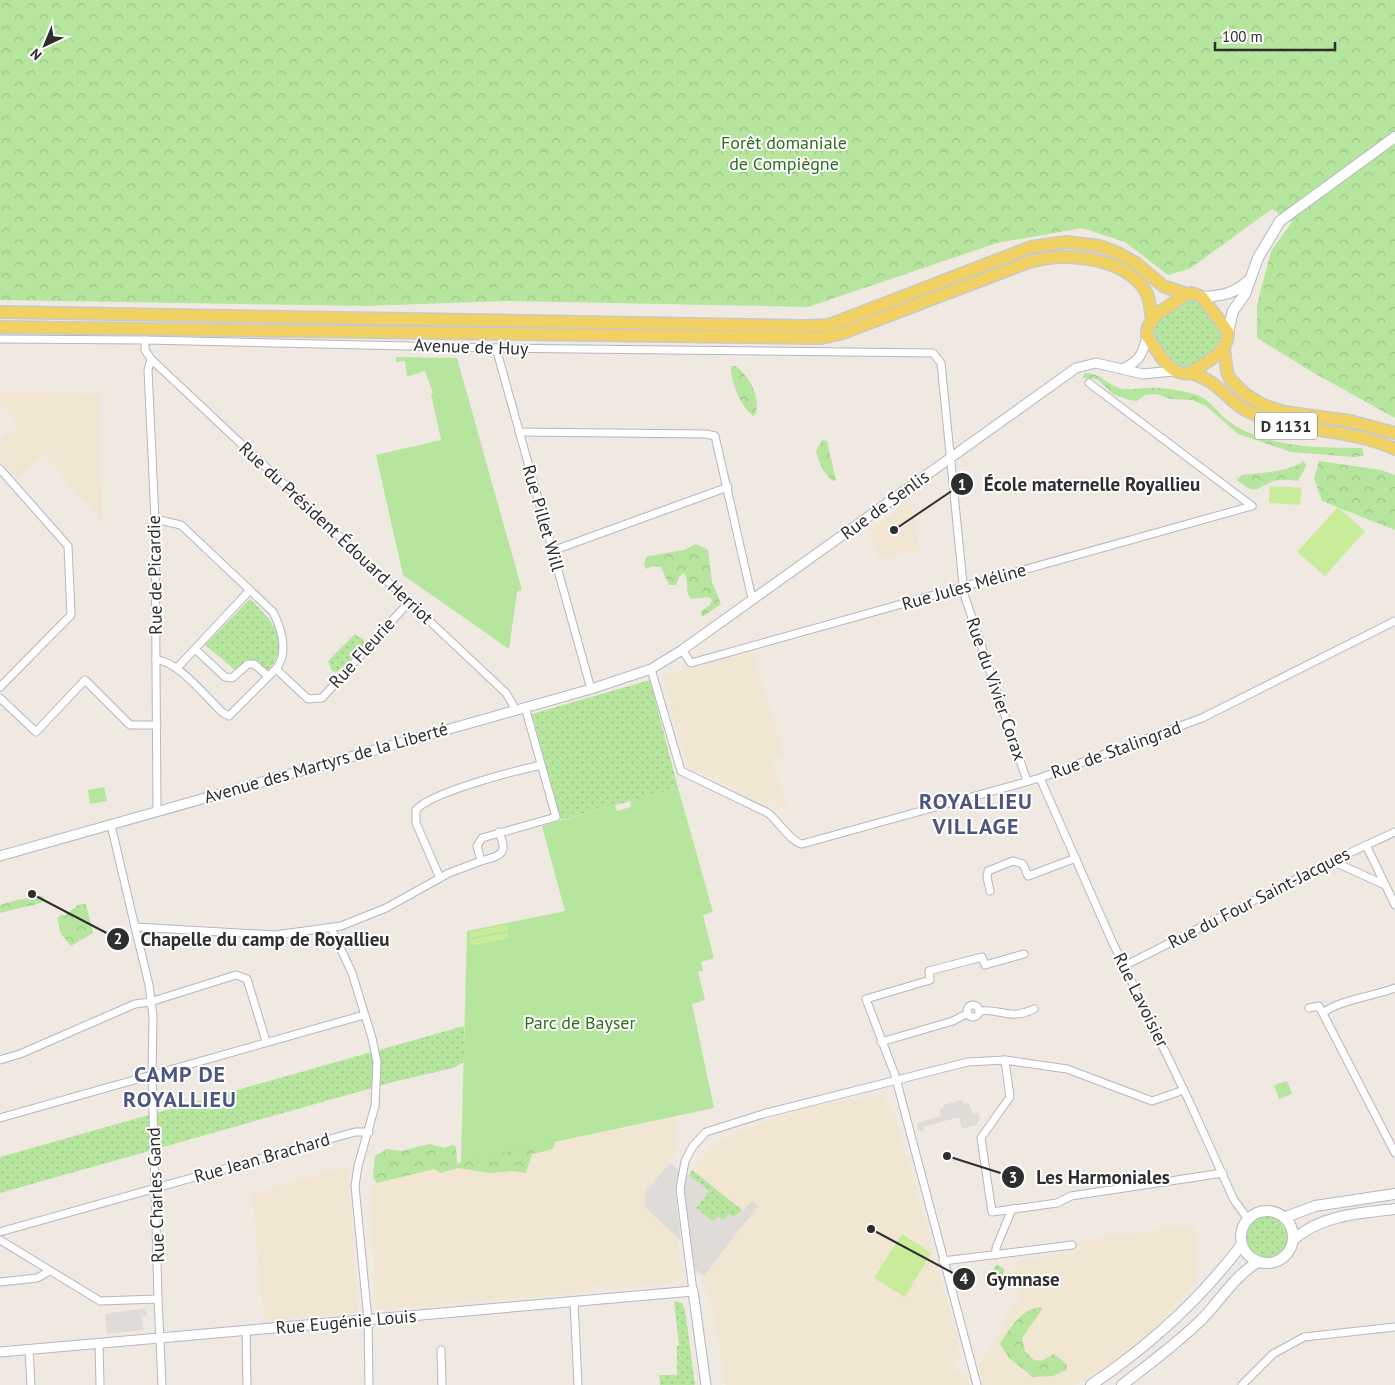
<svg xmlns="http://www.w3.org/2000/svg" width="1395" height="1385" font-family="'PT Sans',sans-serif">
<defs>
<pattern id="grass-dots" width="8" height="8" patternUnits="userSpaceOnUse" patternTransform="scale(1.25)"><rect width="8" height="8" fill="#b6e59e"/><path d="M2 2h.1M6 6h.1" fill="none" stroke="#9dc588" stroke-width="1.8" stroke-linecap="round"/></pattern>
<pattern id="forest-crowns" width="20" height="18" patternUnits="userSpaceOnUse" patternTransform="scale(1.25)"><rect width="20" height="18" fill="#b6e59e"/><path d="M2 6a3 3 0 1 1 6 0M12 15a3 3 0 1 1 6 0" fill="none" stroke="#9dc588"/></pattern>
</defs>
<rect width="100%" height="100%" fill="#efe9e1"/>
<g fill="#f0e6d1">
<polygon points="0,392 100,394 102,522 44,454 17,478 0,458 0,441 19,425 0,403"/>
<polygon points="910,501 920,550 878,559 871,529"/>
<polygon points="752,651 784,754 771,757 787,805 778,809 773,796 767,804 688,767 663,680 665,675"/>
<polygon points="882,1095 894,1114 932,1243 930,1246 933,1248 932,1257 935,1259 950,1310 958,1343 956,1345 961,1355 951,1368 956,1373 966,1373 970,1385 726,1385 708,1286 702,1285 701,1281 752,1215 747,1207 743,1211 692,1170 715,1142 770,1120 805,1107"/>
<polygon points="676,1117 675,1155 645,1192 645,1207 677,1238 683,1276 676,1283 604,1290 603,1285 593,1286 593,1291 475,1303 474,1299 468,1300 468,1303 375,1309 372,1184"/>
<polygon points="348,1166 358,1313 264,1320 252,1194"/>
<polygon points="1194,1225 1197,1243 1196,1282 1153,1332 1094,1376 1073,1385 983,1385 978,1366 1000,1334 1006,1316 1017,1303 1019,1291 1012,1284 1017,1261 1028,1259 1033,1261 1035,1258 1077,1252 1075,1242"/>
</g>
<g fill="url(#grass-dots)">
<path d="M1188,300c15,0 32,23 34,37 -1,11 -27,32 -38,31 -13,-1 -30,-27 -31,-38l9,-13z"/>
<path d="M250,599c22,21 42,43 18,72l-10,-9 -11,-3 -12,11 -30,-25z"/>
<polygon points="355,634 364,640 363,646 341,669 337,672 332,671 328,661"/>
<polygon points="650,680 678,788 561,820 532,714"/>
<polygon points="464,1026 464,1062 453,1068 393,1082 0,1193 0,1157"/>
<polygon points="692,1170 742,1210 734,1218 713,1222 696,1208 709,1191 689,1175"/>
<circle cx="1268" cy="1237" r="22"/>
<polygon points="998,1265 1004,1269 1003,1274 1007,1279 1002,1285 998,1283 997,1277 992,1272 995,1266"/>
<polygon points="674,1301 682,1303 685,1310 695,1385 660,1385 659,1375 677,1375 677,1346 679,1345"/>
</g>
<g fill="url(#forest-crowns)">
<polygon points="0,0 1395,0 1395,418 1314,373 1257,338 1257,305 1271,251 1292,222 1272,209 1189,269 1168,275 1125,242 1082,228 997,243 808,307 508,301 363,306 0,300"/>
<path d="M731,366h5c14,12 24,29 20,48l-3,2c-12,-9 -23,-35 -22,-50z"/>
<path d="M1085,373c17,1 20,10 34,15 9,3 18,0 26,0 15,-1 36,2 49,6 16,4 23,19 36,28 36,26 89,26 132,26l2,8 -10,1 -63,-5 -53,-18 -32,-28 -14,-6 -21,-1 -15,-5 -11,1 -8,6 -8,-1 -16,-6 -16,-15 -15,-1z"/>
<path d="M822,440l5,1 9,39 -4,1c-8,-8 -14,-19 -16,-30z"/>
<path d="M1304,461l2,5 -8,15c-7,-1 -16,-2 -24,0 -20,8 -17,15 -37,-1l5,-5c22,-3 44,-2 62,-14z"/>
<polygon points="1319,461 1381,470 1395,475 1395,530 1322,501 1314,478"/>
<path d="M696,544l12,6 4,32 9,22 -19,13 -1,-6 9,-6 2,-5 -3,-3 -18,2c-7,-7 -1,-17 -7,-26l-5,4 -3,8h-7l-8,-18 -8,-1 -7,3 -2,-4 1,-6 4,-3 35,-6z"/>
<polygon points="42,896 45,899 41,903 0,913 0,905 17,900"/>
<polygon points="86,904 93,933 71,946 61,934 57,918 61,915 65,915 78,905"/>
<polygon points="555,1139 554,1147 550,1150 532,1154 526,1173 512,1171 489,1173 458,1168 440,1173 435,1169 377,1183 373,1177 375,1156 387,1149 402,1151 429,1144 445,1148 452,1145 456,1147 457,1164 466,1159"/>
<path d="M1040,1307l3,1 -21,30 3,13 9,9 8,1 12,-7 13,11 -1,5 -13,6 -20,1 -24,-19 -9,-14c11,-17 19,-33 40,-37z"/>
</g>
<g fill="#b6e59e">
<polygon points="396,357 457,358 522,590 517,592 509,649 403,575 376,455 441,440 431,394 433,393 425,371 407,377 405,361 396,362"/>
<polygon points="104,787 107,801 90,804 88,790"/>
<polygon points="678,788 713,912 703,915 714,958 701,962 703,970 698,972 705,1000 692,1004 714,1108 461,1162 467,931 565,911 542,826 615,805 617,811 631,807 630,801"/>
<polygon points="1287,1081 1292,1094 1279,1099 1274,1085"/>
</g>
<g fill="#c9ec9a">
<polygon points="1270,486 1302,488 1300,505 1269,503"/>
<polygon points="1338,507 1365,531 1325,576 1297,552"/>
<polygon points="507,924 508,930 470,938 470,932"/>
<polygon points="508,932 508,938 471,946 470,940"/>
<polygon points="902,1234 931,1253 905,1297 874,1278"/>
</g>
<g fill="#dfdcd8">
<polygon points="962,1100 964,1104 969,1103 973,1114 978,1113 980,1119 976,1125 962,1129 959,1117 923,1127 924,1132 918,1129 917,1123 941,1116 940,1109 944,1108 943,1105"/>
<polygon points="670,1163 679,1170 676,1197 681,1241 645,1207 645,1192"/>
<polygon points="685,1174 689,1175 709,1191 696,1208 713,1221 718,1216 723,1221 729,1214 735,1218 752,1201 758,1206 704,1276 693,1268 684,1200"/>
<polygon points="145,1308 147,1316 142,1316 143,1330 107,1334 105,1314"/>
</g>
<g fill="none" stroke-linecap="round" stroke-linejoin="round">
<defs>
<g id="minor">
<polyline points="0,339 145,340 496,348 933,353 941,363 964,594 1027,781"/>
<polyline points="145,340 145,350 151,359 148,370 155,519 157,811"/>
<polyline points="496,348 591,689"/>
<polyline points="151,359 506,693 516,710"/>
<polyline points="1089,383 1252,506"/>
<polyline points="519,432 706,434 715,436 751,594 755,599"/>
<polyline points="0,469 68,546 71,615 0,687"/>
<path d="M155,519l26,6 92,87c9,18 16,40 3,57l-47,47 -6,-3c-16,-15 -46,-53 -67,-53"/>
<polyline points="552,551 728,487"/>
<polyline points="195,649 225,677 232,678 248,664 254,664 268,676"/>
<polyline points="682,650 691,663 1252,506"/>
<polyline points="177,668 250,590"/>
<polyline points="276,669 308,699 322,698 409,602"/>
<path d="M651,669l30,102 87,42c10,8 23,29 34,31l238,-66 162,-60 193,-97"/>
<polyline points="0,698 36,732 85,680 130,725 157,725"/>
<polyline points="1040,778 1111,939 1190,1103 1234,1200 1248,1219"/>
<polyline points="111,825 135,927 275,935 341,926 386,908 449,873 481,861 477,846 482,838 556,817 525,707"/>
<polyline points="1366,845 1395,905"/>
<path d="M481,861c21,-6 27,-7 18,-29"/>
<polyline points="1332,861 1385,885"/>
<path d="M440,878l-24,-55v-13c15,-18 99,-39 125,-45"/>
<polyline points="990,891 987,877 988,871 1013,861 1023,864 1028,876 1076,858"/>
<polyline points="135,927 149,985 153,1017 152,1075 158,1299"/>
<polyline points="331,928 352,973 372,1038 377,1062 375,1106 358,1166 355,1186 368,1320 369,1385"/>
<polyline points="1124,966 1332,861 1395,832"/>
<circle cx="973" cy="1011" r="6"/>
<polyline points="1309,1008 1319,1006 1395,1153"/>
<path d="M979,1011c23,-3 30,10 55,-2"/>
<path d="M1323,1013c16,-13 51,-17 72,-25"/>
<polyline points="881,1042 953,1021 968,1013"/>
<polyline points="0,1060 20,1054 135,1004 150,1002 236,975 247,979 266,1041"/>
<polyline points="1005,1060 1010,1097 981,1138 992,1212 1057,1203 1071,1196 1223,1173"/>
<polyline points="0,1118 364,1015"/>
<polyline points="0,1232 355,1132 369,1132"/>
<polyline points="0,1240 100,1301 158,1299 162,1385"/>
<polyline points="996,1255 996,1248 1012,1209"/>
<polyline points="943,1261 1072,1245"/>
<polyline points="0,1282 37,1278 50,1271"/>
<polyline points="693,1291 680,1189 685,1161 693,1146 706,1132 763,1114 968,1062 1005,1060 1067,1069 1152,1101 1184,1090"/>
<polyline points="574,1301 578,1385"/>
<polyline points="246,1330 247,1385"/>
<polyline points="99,1343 100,1385"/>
<polyline points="29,1349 31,1385"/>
<polyline points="441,1350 442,1385"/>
<polyline points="977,1385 895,1075 866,999 930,980 929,971 982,957 985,965 1024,954"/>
<polyline points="1242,1385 1273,1354 1304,1337 1395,1327"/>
</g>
<g id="tertiary">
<path d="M1124,368c16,-7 19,-15 23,-32"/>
<polyline points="0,856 591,689 651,669 682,650 1076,368 1096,363 1143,374 1173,371"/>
<polyline points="0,1352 693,1291 706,1385"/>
</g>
<g id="secondary">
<path d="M1202,297c19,-1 32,-3 46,-16"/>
<polyline points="1228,332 1233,311 1245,294 1258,258 1280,221 1395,137"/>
<circle cx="1267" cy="1237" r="26"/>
<polyline points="1286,1217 1315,1206 1395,1194"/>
<path d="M1294,1239c28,-24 65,-26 101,-30"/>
<path d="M1091,1385c58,-39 109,-85 151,-141"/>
<path d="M1122,1385c27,-21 56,-42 80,-66 19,-19 32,-43 56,-57"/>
</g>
<g id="primary">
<path d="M1192,293l10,4 26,35c1,20 -23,31 -38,41 -21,4 -32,-22 -43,-37 -2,-20 25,-31 40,-42z"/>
<polyline points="0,312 807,326 828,325 842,320 1031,247 1066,242 1100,246 1118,253 1136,263 1163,286 1187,294"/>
<path d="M0,327l821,11 22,-5 186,-71c34,-10 89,-6 113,24 8,9 8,22 10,33"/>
<polyline points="1224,349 1227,372 1230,379 1245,394 1263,405 1284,412 1350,421 1395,433"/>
<path d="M1190,373c33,9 37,31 64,41 45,19 96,14 141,35"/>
</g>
</defs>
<use href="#minor" stroke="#b4b7c1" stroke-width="9"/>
<use href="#tertiary" stroke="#b4b7c1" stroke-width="11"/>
<use href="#secondary" stroke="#b4b7c1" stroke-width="12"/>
<use href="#primary" stroke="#c9c9c9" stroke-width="14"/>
<use href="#minor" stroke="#fff" stroke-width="7"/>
<use href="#tertiary" stroke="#fff" stroke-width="9"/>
<use href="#secondary" stroke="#fff" stroke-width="10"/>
<use href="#primary" stroke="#f2d163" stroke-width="11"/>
</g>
<g text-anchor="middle" stroke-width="4" stroke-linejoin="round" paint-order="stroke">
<rect fill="#fff" stroke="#6d6d6d" stroke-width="1" x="1255" y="412.5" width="62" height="27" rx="4"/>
<g font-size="16" font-weight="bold" fill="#2e2e2e">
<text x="1286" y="432">D 1131</text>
</g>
<g font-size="18" fill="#2c6e1b" stroke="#fff">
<text x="784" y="149">Forêt domaniale<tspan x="784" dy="21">de Compiègne</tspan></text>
<text x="580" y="1029">Parc de Bayser</text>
</g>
<g font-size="18" fill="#2e2e2e" stroke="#fff">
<text transform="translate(471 347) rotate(2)" y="6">Avenue de Huy</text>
<text transform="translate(885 505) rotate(-36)" y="6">Rue de Senlis</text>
<text transform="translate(543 518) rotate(74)" y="6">Rue Pillet Will</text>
<text transform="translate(336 533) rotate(43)" y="6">Rue du Président Édouard Herriot</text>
<text transform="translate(155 575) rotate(-91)" y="6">Rue de Picardie</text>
<text transform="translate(964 587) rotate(-16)" y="6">Rue Jules Méline</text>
<text transform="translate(362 653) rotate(-48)" y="6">Rue Fleurie</text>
<text transform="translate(996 689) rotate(71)" y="6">Rue du Vivier Corax</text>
<text transform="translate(1116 750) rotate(-20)" y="6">Rue de Stalingrad</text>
<text transform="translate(326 763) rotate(-16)" y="6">Avenue des Martyrs de la Liberté</text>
<text transform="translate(1259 898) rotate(-27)" y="6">Rue du Four Saint-Jacques</text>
<text transform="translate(1141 1000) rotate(64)" y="6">Rue Lavoisier</text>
<text transform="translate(262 1158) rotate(-16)" y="6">Rue Jean Brachard</text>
<text transform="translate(156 1195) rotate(-92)" y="6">Rue Charles Gand</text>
<text transform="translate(346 1322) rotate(-5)" y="6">Rue Eugénie Louis</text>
</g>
<g font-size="22" font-weight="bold" letter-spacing="1" fill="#4d5680" stroke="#fff">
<text x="976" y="809">ROYALLIEU<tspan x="976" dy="25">VILLAGE</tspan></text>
<text x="180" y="1082">CAMP DE<tspan x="180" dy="25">ROYALLIEU</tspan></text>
</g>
</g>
<path fill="none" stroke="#2e2e2e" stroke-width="2" d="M894 530L962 484M32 894L118 939M947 1156L1013 1177M871 1229L964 1279"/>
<g fill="#2e2e2e" stroke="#fff" stroke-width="2">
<circle cx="894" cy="530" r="5"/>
<circle cx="32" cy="894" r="5"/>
<circle cx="947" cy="1156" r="5"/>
<circle cx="871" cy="1229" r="5"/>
<circle cx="962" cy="484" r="12"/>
<circle cx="118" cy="939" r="12"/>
<circle cx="1013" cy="1177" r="12"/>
<circle cx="964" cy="1279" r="12"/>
</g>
<g font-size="15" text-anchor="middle" font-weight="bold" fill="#fff">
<text x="962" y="490">1</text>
<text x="118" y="944">2</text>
<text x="1013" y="1183">3</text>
<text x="964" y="1284">4</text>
</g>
<g font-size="19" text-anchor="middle" font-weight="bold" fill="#2e2e2e" stroke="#fff" stroke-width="4" stroke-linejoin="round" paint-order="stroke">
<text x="1092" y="491">École maternelle Royallieu</text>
<text x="265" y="946">Chapelle du camp de Royallieu</text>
<text x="1103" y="1184">Les Harmoniales</text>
<text x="1023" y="1286">Gymnase</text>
</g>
<g transform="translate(45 45) rotate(224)" stroke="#ffffff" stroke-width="4" paint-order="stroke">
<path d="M0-4L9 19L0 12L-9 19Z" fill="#2e2e2e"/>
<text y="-8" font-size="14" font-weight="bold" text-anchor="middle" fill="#2e2e2e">N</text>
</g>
<path d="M1215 42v8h120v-8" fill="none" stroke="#2e2e2e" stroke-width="2.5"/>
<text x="1222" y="42" font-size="15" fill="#2e2e2e" stroke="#ffffff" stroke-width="4" paint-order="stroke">100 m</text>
</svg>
